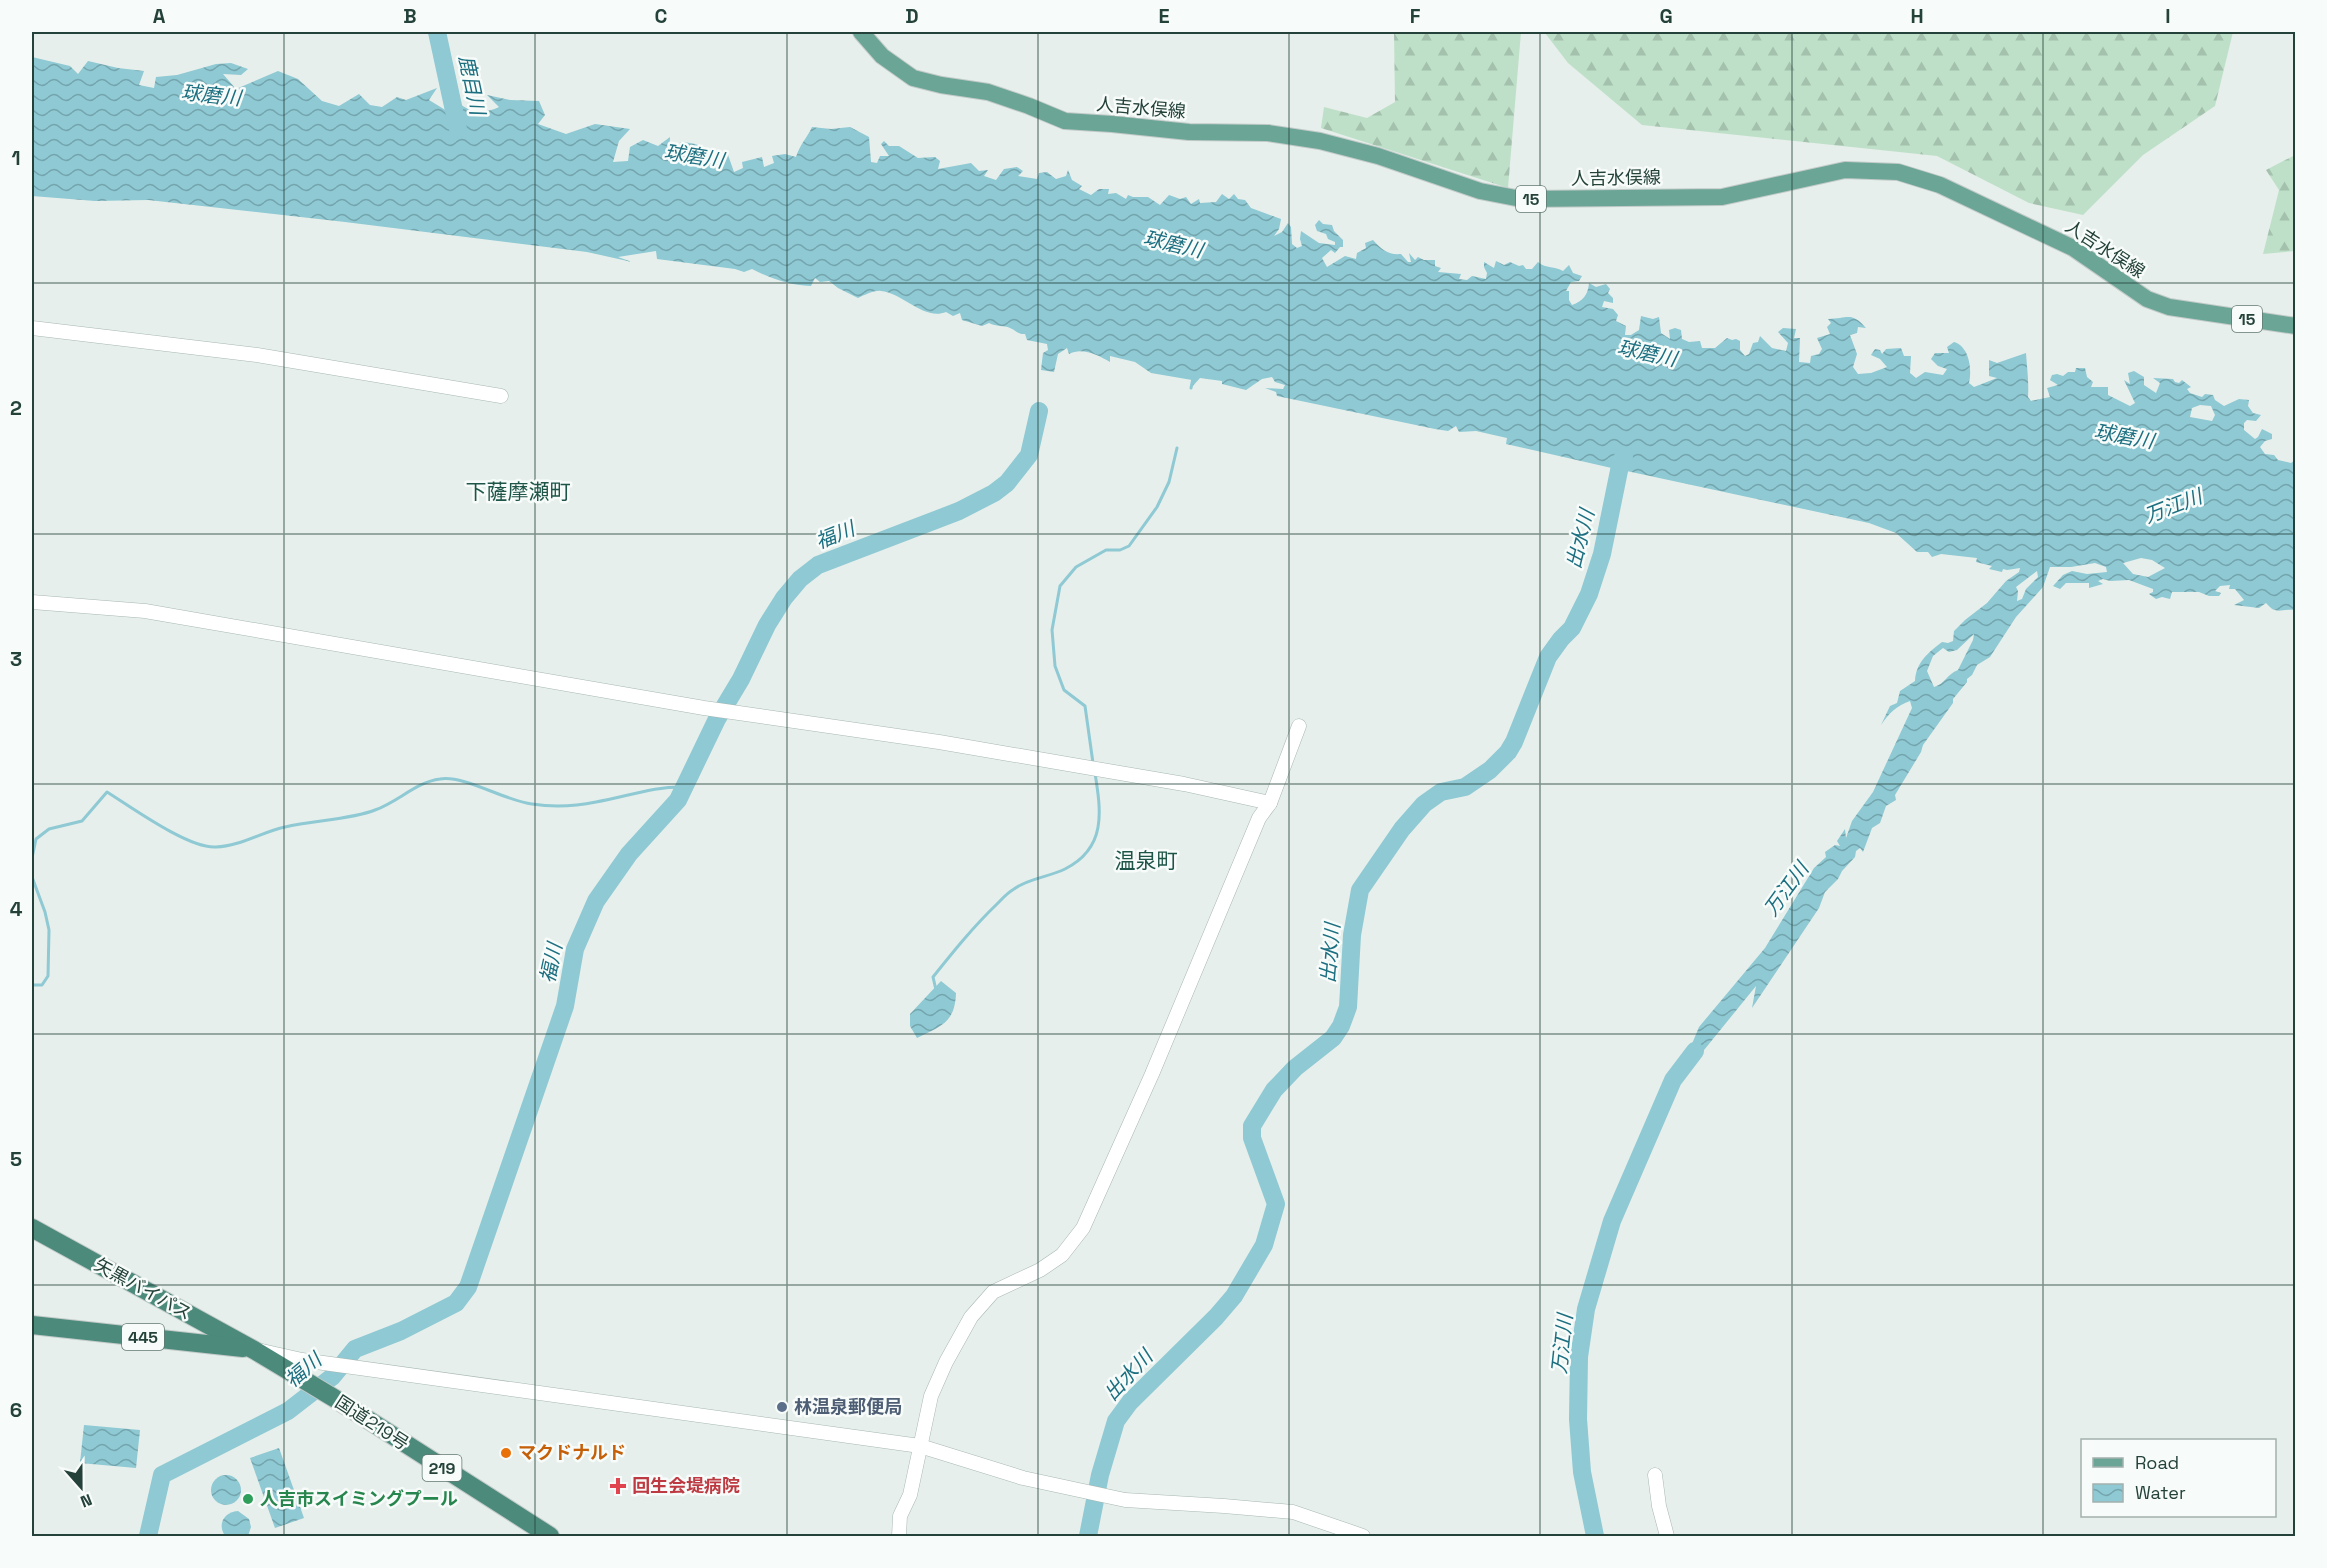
<svg xmlns="http://www.w3.org/2000/svg" width="2327" height="1568" font-family="'Space Grotesk','Noto Sans JP',sans-serif">
<defs>
<pattern id="forest-firs" width="22" height="20" patternUnits="userSpaceOnUse" patternTransform="scale(1.5)"><rect width="22" height="20" fill="#bfe0c8"/><path d="M5 1l3.5 6h-7zM16 11l3.5 6h-7z" fill="#a4c1ad"/></pattern>
<pattern id="water-waves" width="16" height="10" patternUnits="userSpaceOnUse" patternTransform="scale(1.5)"><rect width="16" height="10" fill="#8ec9d4"/><path d="M0 5q4-4 8 0t8 0" fill="none" stroke="#74a5ad"/></pattern>
</defs>
<rect width="100%" height="100%" fill="#e6efeb"/>
<g fill="url(#forest-firs)">
<polygon points="1394,32 1521,32 1508,188 1321,128 1324,107 1367,118 1395,102"/>
<polygon points="1548,32 2233,32 2215,106 2143,155 2083,215 2029,203 1937,156 1642,125 1568,63 1545,33"/>
<polygon points="2295,155 2295,251 2263,254 2279,190 2266,170"/>
</g>
<g fill="url(#water-waves)" fill-rule="evenodd">
<path d="M32,57l38,9 8,8 10,-13 30,7 26,3 -5,14 15,3 2,-11 21,-2 39,-11 15,-1 17,6 -7,6 -18,-1 13,15 42,-18 20,8 24,22 17,5 20,-12 11,11 12,2 15,-10 9,3 31,-12 -8,12 18,11 11,-9c11,11 27,12 41,5l-12,-12 23,5 29,1 6,14 -7,9 28,10 29,-10 35,5 -11,12 -6,21 15,-1 2,-14 13,-7 15,6 12,-9 -1,24 9,-3 2,-16c19,0 30,10 48,13l6,17 9,-4 -1,-6 20,-5 2,10 10,-4 -2,-7 13,-2 11,3c4,-13 11,-19 16,-30l19,2 19,-2 19,10 2,25 6,1 3,-7h9l-8,-12 3,-3 5,5h10l19,12 17,-1 5,4 -2,8 33,-6 8,8 9,-1 -4,6 12,4 8,-11 13,-2 6,4 -5,5 19,3 2,-6 8,-1 9,7 10,-3 2,-6 4,10 10,6 -3,3 12,6 8,-6h10l-1,5 8,-1 10,6 2,-4 5,2h15l12,8 9,-10 11,4 6,-2 5,7 8,-5 1,4 16,-1 6,-8 7,5 5,-5 4,5 7,1 6,8 30,11 -2,10 -5,7 8,-4 6,-9 3,4 1,17 5,4 5,-2 -2,-7 1,-8 18,12 16,2v-3l-7,-3 -2,-5 -9,-3 -2,-6 4,-5 4,4 9,1 2,6 9,9v7h-3l-5,6 -4,-3 -9,8 5,9 18,-11 11,3 1,-6 9,-5 -1,-5 8,-3c9,10 15,15 28,14l7,8h3l-2,-9 6,7 3,-3 6,3h11v6l6,2 -3,4 23,2 -2,5 8,1 5,-4 14,3 1,-6 -3,-6v-5l10,6 2,-7 8,4 6,-3 9,4 4,-1 3,4h6l6,-7c8,7 17,4 25,9l6,-6 4,8 9,3 -3,5 -8,1 -5,9h3v9l3,5c11,-4 16,-10 17,-22l7,4 10,-3 4,5 -2,4 5,5v5l-9,-2 -2,6 11,2 5,6 -2,6 10,5 -1,9h6l8,-5 2,-14 12,3 6,-2 2,16 9,6 -1,-9 6,-2 6,2 1,9 7,3 11,-1 2,7h13l12,-10 5,2 4,-1 4,2v9l5,6 4,-2 4,-11 5,-1 2,-6 12,12 14,3 2,-8 -10,-11 5,-4 13,1 -2,9h6l-1,24 11,1 1,-7 8,-2 3,-5 -5,-11 13,-4 -3,-7 4,-4 -3,-4c20,0 23,-8 38,9l-8,-1 -1,6 -7,2 7,19 -4,13 5,7 13,-1 16,-6 -7,-8 -9,-4 4,-6 5,1 2,4 4,-5 15,-1 3,8h7l-1,17 6,5 9,-6 18,3 4,-6 -9,-3 -7,-7 4,-6h14l-2,-6 7,-5c16,5 18,28 15,41l5,4 23,-9 -8,-2v-16l8,3 29,-10c1,16 3,28 2,44l3,4 19,-4 -3,-9 11,-3 -8,-5 2,-5 5,-1 6,2 5,-4h7l1,-4h9l2,9 6,5 -2,5h17v8l22,11 5,-3 -11,-23 6,4 -2,-11 6,-2 10,6v8l12,8 4,-10 -7,-5 20,1 2,3 4,1 3,-3 9,7 -4,2 3,4 12,4 3,-3 8,1 2,5 9,6 15,-7 10,1 -1,6 5,7 8,2 -5,6 -9,-1 -3,3v7l11,9 3,-2 4,-8 10,5v5l-7,2 -5,6 5,7 9,1 4,5 13,3 4,-3v150c-14,-2 -18,6 -29,-7l-7,5 -25,-3 10,-5 -9,-11h-6l1,-4 -10,1 -5,5 6,2 -2,3h-10l-10,-4h-27l-2,7 -8,-2 -6,2 -7,-5 4,-2v-3l-24,-9 -19,1 -7,-2 -5,2 5,3 -14,4v-5h-23l-6,6 -7,-3 10,-11 9,-4 15,3 20,-2 -1,-5 -11,-4 -24,4h-21l-7,20 -27,30 -26,40 -13,8 -5,10 -5,4v3l-14,17v4l-30,42 -2,7 -26,43 1,5 -10,6 -6,17 -8,5 -9,24 -3,-4 -4,3 -1,6 -13,14 -4,8 -13,13 -6,16 -67,100 4,-22 -82,101 25,-60 66,-79 49,-80 12,-11 -1,-5 10,-7 5,1 -3,-5 8,-12 1,9 6,-17 21,-29 39,-84 -2,-7c-14,5 -21,12 -29,24l9,-19 7,-3 3,-12 15,-10c1,-19 13,-28 27,-39l6,1 5,-2 1,-10 11,-11 22,-17 19,-22 13,-9 1,-4 -13,2 -4,-1 -1,3 -13,-3 3,-3 -16,-4 1,-4 -36,-4 -9,3 -4,-5h-11l-21,-19 -27,-10 -247,-53 -3,9 -5,-1 2,-9 -110,-25 1,-6 -31,-7 -17,1 -3,-6 -8,5 -13,-2 -158,-33 -1,-4 -11,-4 18,1 2,-4 -10,-3 -3,-5 -10,2 -16,11 -24,-6v-3l-22,-3 -9,10 1,-8 -41,-7 -16,-11 -25,-6v6c-12,-7 -28,-15 -41,-8l-2,-6 -9,6 -4,18 -13,-2 2,-17 5,-3 -1,-6 -20,-4 -2,-6c-8,0 -8,-3 -15,-6 -6,-3 -14,-1 -21,-5l-7,3 -20,-6 -2,-7 -7,3 -7,-4c-22,9 -43,-19 -65,-21 -7,-1 -16,4 -23,7l-20,-10 -9,-7 -9,1 -5,-4 -4,8c-22,-1 -39,-7 -59,-17l-8,3 -9,-3 -78,-10 -1,-8 -38,6 14,5 -45,-10 -242,-30 -197,-22 -53,1 -63,-5zM2200,405l11,1 4,9 -3,6 -22,-4 2,-9zM2141,558l11,2 13,8 -17,9 -15,-3 -10,-11zM2037,571l1,6 -12,12 -4,10 -5,2 1,-10 -2,-4zM1974,634l-1,6 -15,30c-11,4 -13,14 -24,17l-7,-16 6,-15 10,-8 6,4 8,-2z"/>
<path d="M941,981l15,12c-1,30 -15,33 -39,45l-7,-12v-12z"/>
<polygon points="84,1425 140,1430 136,1468 80,1463"/>
<polygon points="279,1448 304,1518 275,1528 250,1458"/>
<circle cx="226" cy="1490" r="15"/>
<path d="M238,1511l11,8 2,8 -3,9h-23c-8,-12 -1,-24 13,-25z"/>
</g>
<g fill="none" stroke-linecap="round" stroke-linejoin="round">
<g stroke="#8ec9d4" stroke-width="3">
<polyline points="1191,388 1193,378"/>
<polyline points="1093,763 1085,706 1064,690 1055,666 1052,630 1060,586 1076,567 1106,550 1120,550 1129,546 1157,507 1169,482 1177,448"/>
<path d="M32,858l4,-19 13,-10 33,-8 25,-29c24,15 82,57 109,55 24,-1 46,-15 69,-20 28,-7 65,-7 90,-17 23,-8 41,-28 65,-31 25,-4 65,22 92,25 20,3 44,2 64,-2 30,-5 58,-16 89,-15"/>
<polyline points="32,877 45,912 49,930 48,976 42,985 32,985"/>
<path d="M936,990l-3,-13c20,-25 40,-50 64,-73 5,-5 10,-11 17,-15 15,-11 35,-12 51,-20 42,-21 36,-58 30,-96"/>
</g>
<g stroke="#8ec9d4" stroke-width="18">
<polyline points="437,32 458,129"/>
<polyline points="148,1536 162,1475 288,1411 332,1377 355,1349 401,1331 456,1303 468,1287 565,1006 575,949 596,901 629,854 678,800 717,719 741,679 767,625 784,598 800,579 818,565 959,511 994,493 1007,483 1029,455 1039,411"/>
<polyline points="1088,1536 1100,1475 1116,1421 1130,1402 1216,1317 1234,1296 1264,1245 1276,1204 1252,1138 1252,1126 1274,1090 1295,1068 1333,1038 1341,1026 1348,1007 1352,935 1360,890 1402,829 1424,804 1441,792 1465,787 1490,770 1508,752 1514,742 1548,657 1561,639 1572,628 1589,594 1602,554 1621,461 1624,456"/>
<polyline points="1595,1536 1582,1472 1578,1419 1579,1357 1586,1309 1612,1221 1673,1080 1695,1051"/>
</g>
<defs>
<g id="tertiary">
<polyline points="32,328 257,355 501,396"/>
<polyline points="32,602 145,611 704,708 939,742 1184,784 1270,803"/>
<polyline points="262,1351 302,1360 920,1446 1023,1478 1125,1500 1224,1506 1293,1512 1363,1536"/>
<polyline points="1655,1475 1659,1506 1667,1536"/>
<polyline points="899,1536 900,1516 910,1495 931,1396 946,1362 971,1317 993,1292 1040,1270 1062,1255 1083,1228 1152,1074 1259,818 1270,803 1299,726"/>
</g>
<polyline id="primary" points="861,32 882,56 913,78 941,85 988,92 1029,106 1065,121 1112,124 1189,132 1268,133 1320,141 1378,156 1480,191 1521,199 1722,197 1845,170 1898,172 1940,185 2073,248 2147,299 2169,307 2296,326"/>
<g id="trunk">
<polyline points="32,1228 254,1350 334,1398 550,1536"/>
<polyline points="32,1325 243,1348"/>
</g>
</defs>
<use href="#tertiary" stroke="#a8b8b2" stroke-width="15"/>
<use href="#primary" stroke="#c2cac8" stroke-width="18"/>
<use href="#trunk" stroke="#c2cac8" stroke-width="20"/>
<use href="#tertiary" stroke="#fff" stroke-width="14"/>
<use href="#primary" stroke="#6aa596" stroke-width="16"/>
<use href="#trunk" stroke="#4c8a7c" stroke-width="18"/>
</g>
<path fill="none" stroke="#24423a" stroke-width="1.5" stroke-opacity="0.55" d="M284,32v1504M535,32v1504M787,32v1504M1038,32v1504M1289,32v1504M1540,32v1504M1792,32v1504M2043,32v1504M32,283h2264M32,534h2264M32,784h2264M32,1034h2264M32,1285h2264"/>
<circle fill="#5c6f8a" stroke="#f7fbf9" stroke-width="2" cx="782" cy="1407" r="6"/>
<circle fill="#e8710a" stroke="#f7fbf9" stroke-width="2" cx="506" cy="1453" r="6"/>
<path fill="#e0444e" stroke="#f7fbf9" stroke-width="2" d="M615 1477h6v6h6v6h-6v6h-6v-6h-6v-6h6z"/>
<circle fill="#2e9e5b" stroke="#f7fbf9" stroke-width="2" cx="248" cy="1499" r="6"/>
<g text-anchor="middle" stroke-width="5" stroke-linejoin="round" paint-order="stroke">
<g fill="#f7fbf9" stroke="#637a73" stroke-width="1.5">
<rect x="1516" y="186" width="30" height="26" rx="4.5"/>
<rect x="2232" y="306" width="30" height="26" rx="4.5"/>
<rect x="122" y="1324" width="42" height="26" rx="4.5"/>
<rect x="422.5" y="1455" width="39" height="26" rx="4.5"/>
</g>
<g font-size="16" font-weight="bold" fill="#24423a">
<text x="1531" y="205">15</text>
<text x="2247" y="325">15</text>
<text x="143" y="1343">445</text>
<text x="442" y="1474">219</text>
</g>
<g font-size="18" fill="#24423a" stroke="#f7fbf9">
<text transform="translate(1141 108) rotate(5)" y="6">人吉水俣線</text>
<text transform="translate(1616 178) rotate(-1)" y="6">人吉水俣線</text>
<text transform="translate(2105 249) rotate(33)" y="6">人吉水俣線</text>
<text transform="translate(143 1289) rotate(29)" y="6">矢黒バイパス</text>
<text transform="translate(372 1423) rotate(33)" y="6">国道219号</text>
</g>
<g font-size="18" font-weight="bold" fill="#4e5e75" stroke="#f7fbf9" text-anchor="start">
<text x="794" y="1413">林温泉郵便局</text>
</g>
<g font-size="18" font-weight="bold" fill="#c56008" stroke="#f7fbf9" text-anchor="start">
<text x="518" y="1459">マクドナルド</text>
</g>
<g font-size="18" font-weight="bold" fill="#be3a42" stroke="#f7fbf9" text-anchor="start">
<text x="632" y="1492">回生会堤病院</text>
</g>
<g font-size="18" font-weight="bold" fill="#27864d" stroke="#f7fbf9" text-anchor="start">
<text x="260" y="1505">人吉市スイミングプール</text>
</g>
<g font-size="20" font-style="italic" fill="#1c6f80" stroke="#f7fbf9">
<text transform="translate(472 85) rotate(78)" y="7">鹿目川</text>
<text transform="translate(211 95) rotate(6)" y="7">球磨川</text>
<text transform="translate(694 156) rotate(9)" y="7">球磨川</text>
<text transform="translate(1173 244) rotate(13)" y="7">球磨川</text>
<text transform="translate(1647 353) rotate(12)" y="7">球磨川</text>
<text transform="translate(2124 436) rotate(10)" y="7">球磨川</text>
<text transform="translate(2173 506) rotate(-21)" y="7">万江川</text>
<text transform="translate(835 535) rotate(-22)" y="7">福川</text>
<text transform="translate(1580 539) rotate(-76)" y="7">出水川</text>
<text transform="translate(1786 889) rotate(-54)" y="7">万江川</text>
<text transform="translate(1330 953) rotate(-85)" y="7">出水川</text>
<text transform="translate(551 963) rotate(-78)" y="7">福川</text>
<text transform="translate(1562 1344) rotate(-84)" y="7">万江川</text>
<text transform="translate(303 1370) rotate(-40)" y="7">福川</text>
<text transform="translate(1128 1375) rotate(-47)" y="7">出水川</text>
</g>
<g font-size="21" fill="#1f5548" stroke="#f7fbf9">
<text x="518" y="499">下薩摩瀬町</text>
<text x="1146" y="868">温泉町</text>
</g>
</g>
<rect width="2327" height="1568" fill="none" stroke="#f7fbf9" stroke-width="66"/>
<rect x="2081" y="1439" width="195" height="78" fill="#f7fbf9" stroke="#a3b1ad" stroke-width="1.5"/>
<rect x="2093" y="1458" width="30" height="9" fill="#6aa596" stroke="#a3b1ad" stroke-width="1.5"/>
<text x="2135" y="1469" font-size="18" fill="#24423a">Road</text>
<rect x="2093" y="1484" width="30" height="18" fill="url(#water-waves)" stroke="#a3b1ad" stroke-width="1.5"/>
<text x="2135" y="1499" font-size="18" fill="#24423a">Water</text>
<g transform="translate(81 1487) rotate(159)" stroke="#f7fbf9" stroke-width="4.5" paint-order="stroke">
<path d="M0-4.5L10 22L0 15L-10 22Z" fill="#24423a"/>
<text y="-9" font-size="16" font-weight="bold" text-anchor="middle" fill="#24423a">N</text>
</g>
<rect x="33" y="33" width="2261" height="1502" fill="none" stroke="#24423a" stroke-width="2"/>
<g font-size="20" text-anchor="middle" font-weight="bold" fill="#24423a">
<text x="159" y="23">A</text>
<text x="410" y="23">B</text>
<text x="661" y="23">C</text>
<text x="912" y="23">D</text>
<text x="1164" y="23">E</text>
<text x="1415" y="23">F</text>
<text x="1666" y="23">G</text>
<text x="1917" y="23">H</text>
<text x="2168" y="23">I</text>
<text x="16" y="165">1</text>
<text x="16" y="415">2</text>
<text x="16" y="666">3</text>
<text x="16" y="916">4</text>
<text x="16" y="1166">5</text>
<text x="16" y="1417">6</text>
</g>
</svg>
